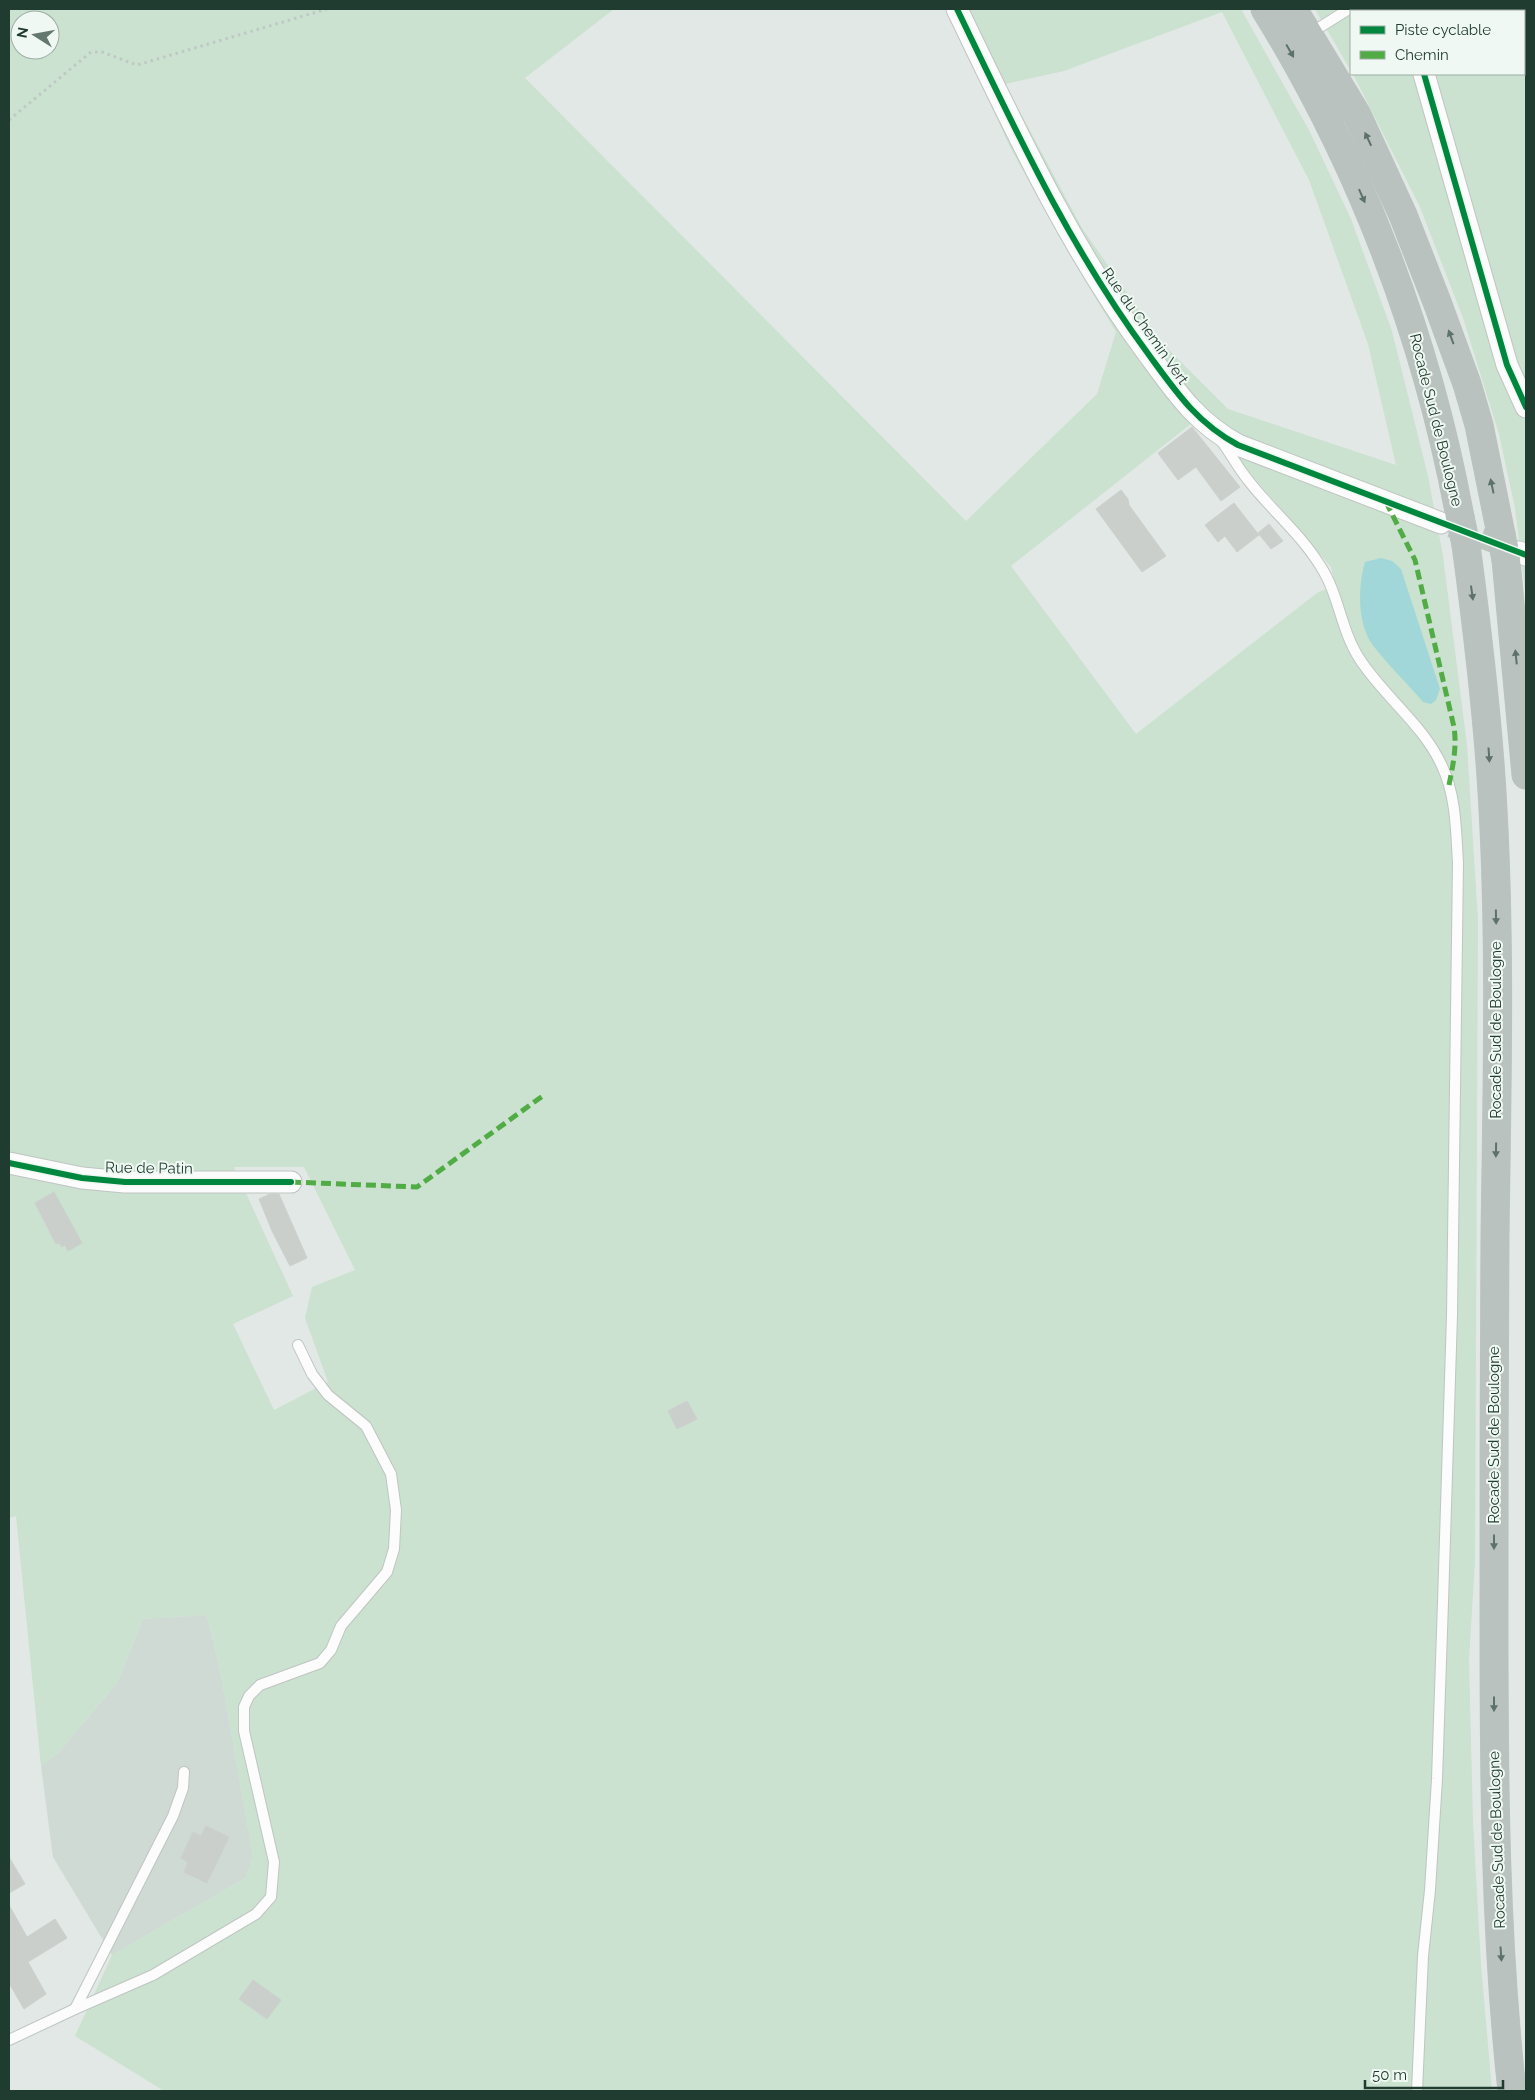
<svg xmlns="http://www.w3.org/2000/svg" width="1535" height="2100" font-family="Raleway,sans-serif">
<rect width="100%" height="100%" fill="#e2e8e5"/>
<polygon fill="#cfdad4" points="207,1615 221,1675 253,1856 246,1878 112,1955 53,1857 41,1766 58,1753 117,1683 143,1619"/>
<g fill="#cae2cf" fill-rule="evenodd">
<path d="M9,9h605l-89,69 441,443 131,-127 19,-62 -47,-78 -59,-107 -63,-138h294l69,123 41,87 41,112 36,145 15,80 24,189 11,175 -3,640 -6,100 4,162 8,143 11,126h-1328l-89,-55 37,-81 134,-77 7,-22 -32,-181 -14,-60 -64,4 -26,64 -59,70 -17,13 -25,-250 -7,2zM1222,12l87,168 59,164 28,121 -168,-56 -67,-67 -79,-114 -77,-144 59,-13zM20,20h30v30h-30zM1201,416l130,151 4,18 -18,8 -181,141 -125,-168zM234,1167h70l51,103 -43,17 -7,31 23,64 -54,28 -41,-86 60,-28z"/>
<polygon points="1315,9 1526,9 1526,599 1515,508 1499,434 1463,318 1420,207 1353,74 1524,74 1524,11 1351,11 1351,71"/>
</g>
<path fill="#a1d7d8" d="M1381,558l11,3 9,8 39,120 -4,11 -5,4 -8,-2c-16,-19 -36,-38 -51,-58 -15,-22 -14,-58 -7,-82z"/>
<g fill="#cacfcc" stroke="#cbd1ce">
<polygon points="1192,427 1240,487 1221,501 1196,467 1178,480 1158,453"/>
<polygon points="1121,490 1128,499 1129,505 1166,556 1142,572 1096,509"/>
<polygon points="1234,503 1259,535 1237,552 1225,536 1218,542 1205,525"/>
<polygon points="1269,524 1283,541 1271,549 1258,533"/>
<polygon points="54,1192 82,1243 68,1251 65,1245 62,1247 59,1243 56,1244 35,1203"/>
<polygon points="270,1194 279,1194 307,1258 290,1266 272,1231 259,1199"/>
<polygon points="687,1401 697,1419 677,1429 668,1411"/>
<polygon points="206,1826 229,1837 207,1883 184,1872 188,1862 181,1858 193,1832 201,1836"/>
<polygon points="9,1857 25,1884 9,1893"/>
<polygon points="9,1905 27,1937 55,1919 67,1938 28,1962 46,1994 24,2009 9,1983"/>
<polygon points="253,1980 281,2000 267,2019 239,1999"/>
</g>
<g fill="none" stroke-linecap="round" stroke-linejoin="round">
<polyline stroke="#bbc6c1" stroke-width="21" stroke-dasharray="21 11" stroke-linecap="butt" points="1451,527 1514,550"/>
<defs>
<g id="lane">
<polyline points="1309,34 1349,9"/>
<path d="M1222,442c9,12 16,26 26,38 23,30 53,54 73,87 18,28 20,63 38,91 24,38 64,66 83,108 14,29 14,65 16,97l-6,452 -9,287 -6,177 -7,111 -7,66 -6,135"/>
<polyline points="75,2009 153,1975 256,1914 271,1897 274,1862 244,1731 244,1707 249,1696 260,1685 320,1663 331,1650 341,1626 387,1572 394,1549 396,1510 391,1474 366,1426 328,1395 312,1374 298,1345"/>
<polyline points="9,2040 75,2009 173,1816 183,1788 184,1772"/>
</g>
<g id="street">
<path d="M957,9c58,120 112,238 192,346 27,37 48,68 89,90l203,78"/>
<polyline points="1415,9 1415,11"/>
<polyline points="1424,74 1507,365 1526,407"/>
<polyline points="1519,552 1526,555"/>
<polyline points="9,1163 82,1178 125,1182 291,1182"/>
</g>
<g id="highway">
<path d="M1265,9c96,155 162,329 195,508"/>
<polyline points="1293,9 1357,115 1403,215 1437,302 1467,384 1479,425 1501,534"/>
<path d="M1466,545c11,82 21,165 26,247 9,148 5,296 3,444 -1,130 -1,259 -1,389 0,156 1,311 18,466"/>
<polyline points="1506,560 1526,775"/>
</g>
</defs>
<use href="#lane" stroke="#bfc5c2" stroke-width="12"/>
<use href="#street" stroke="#bfc5c2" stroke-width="23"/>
<use href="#highway" stroke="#bbc5c1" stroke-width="29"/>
<polyline stroke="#bfc8c5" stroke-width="3" stroke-dasharray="2.5 4" stroke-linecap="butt" points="9,120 91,52 102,52 137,65 327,9"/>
<use href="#lane" stroke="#fbfcfb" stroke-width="10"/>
<use href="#street" stroke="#fbfcfb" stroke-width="21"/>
<use href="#highway" stroke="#b9c2bf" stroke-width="28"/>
<defs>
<g id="highway-bridge">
<polyline points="1460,517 1466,545"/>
<polyline points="1501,534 1506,560"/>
</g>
</defs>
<use href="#highway-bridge" stroke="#bbc5c1" stroke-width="29" stroke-linecap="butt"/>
<use href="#highway-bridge" stroke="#b9c2bf" stroke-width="28"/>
<g stroke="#52ac45" stroke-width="5" stroke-dasharray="10 5" stroke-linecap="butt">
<path d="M1386,502l29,58 39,167c3,20 -1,38 -5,58"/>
<polyline points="291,1182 417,1187 544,1095"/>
</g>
<defs>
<g id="cycleway">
<path d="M957,9c58,120 112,238 192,346 27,37 48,68 89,90l288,110"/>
<polyline points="1424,74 1507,365 1526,407"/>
<polyline points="9,1163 82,1178 125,1182 291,1182"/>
</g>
</defs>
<use href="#cycleway" stroke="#f0f8f3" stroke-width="9"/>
<use href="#cycleway" stroke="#00873e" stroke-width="6"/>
</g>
<defs><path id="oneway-solid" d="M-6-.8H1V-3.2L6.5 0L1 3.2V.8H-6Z" transform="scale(1.25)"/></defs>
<g fill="#5d726a">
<use href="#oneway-solid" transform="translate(1290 51) rotate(60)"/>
<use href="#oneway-solid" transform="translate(1368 139) rotate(-115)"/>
<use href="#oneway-solid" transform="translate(1362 196) rotate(66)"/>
<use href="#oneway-solid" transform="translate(1451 337) rotate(-110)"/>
<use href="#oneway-solid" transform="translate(1492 486) rotate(-102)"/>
<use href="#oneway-solid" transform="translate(1472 593) rotate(82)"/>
<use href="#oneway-solid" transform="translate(1516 657) rotate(-96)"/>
<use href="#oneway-solid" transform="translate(1489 755) rotate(86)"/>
<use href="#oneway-solid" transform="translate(1496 917) rotate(89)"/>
<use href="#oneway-solid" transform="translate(1496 1150) rotate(91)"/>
<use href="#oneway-solid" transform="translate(1494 1542) rotate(90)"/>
<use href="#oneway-solid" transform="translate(1494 1704) rotate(90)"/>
<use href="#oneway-solid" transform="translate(1501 1954) rotate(86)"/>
</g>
<g text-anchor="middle" stroke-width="4" stroke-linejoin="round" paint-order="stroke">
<g font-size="15" fill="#203c31" stroke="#f0f8f3">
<text transform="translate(1145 326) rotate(55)" y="5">Rue du Chemin Vert</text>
<text transform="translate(1436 420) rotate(76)" y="5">Rocade Sud de Boulogne</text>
<text transform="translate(1496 1030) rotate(-90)" y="5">Rocade Sud de Boulogne</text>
<text transform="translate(149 1168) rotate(1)" y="5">Rue de Patin</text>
<text transform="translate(1494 1435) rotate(-90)" y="5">Rocade Sud de Boulogne</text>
<text transform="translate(1497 1840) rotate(-92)" y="5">Rocade Sud de Boulogne</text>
</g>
</g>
<rect width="1535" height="2100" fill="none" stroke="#203c31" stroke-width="20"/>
<rect x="1350" y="10" width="175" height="65" fill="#f0f8f3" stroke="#9dada5"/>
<rect x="1360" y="26" width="25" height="8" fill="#00873e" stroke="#9dada5"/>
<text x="1395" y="35" font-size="15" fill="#203c31">Piste cyclable</text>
<rect x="1360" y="51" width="25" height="8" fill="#52ac45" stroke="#9dada5"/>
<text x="1395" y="60" font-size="15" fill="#203c31">Chemin</text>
<g transform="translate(35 35) rotate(281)"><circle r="24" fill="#f0f8f3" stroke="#9dada5"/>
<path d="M0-4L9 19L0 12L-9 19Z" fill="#647870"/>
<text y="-8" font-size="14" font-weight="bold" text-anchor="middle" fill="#203c31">N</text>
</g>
<path d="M1365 2080v8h138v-8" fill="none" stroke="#203c31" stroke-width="2.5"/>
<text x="1372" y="2080" font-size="15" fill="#203c31" stroke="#f0f8f3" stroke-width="4" paint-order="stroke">50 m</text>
</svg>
